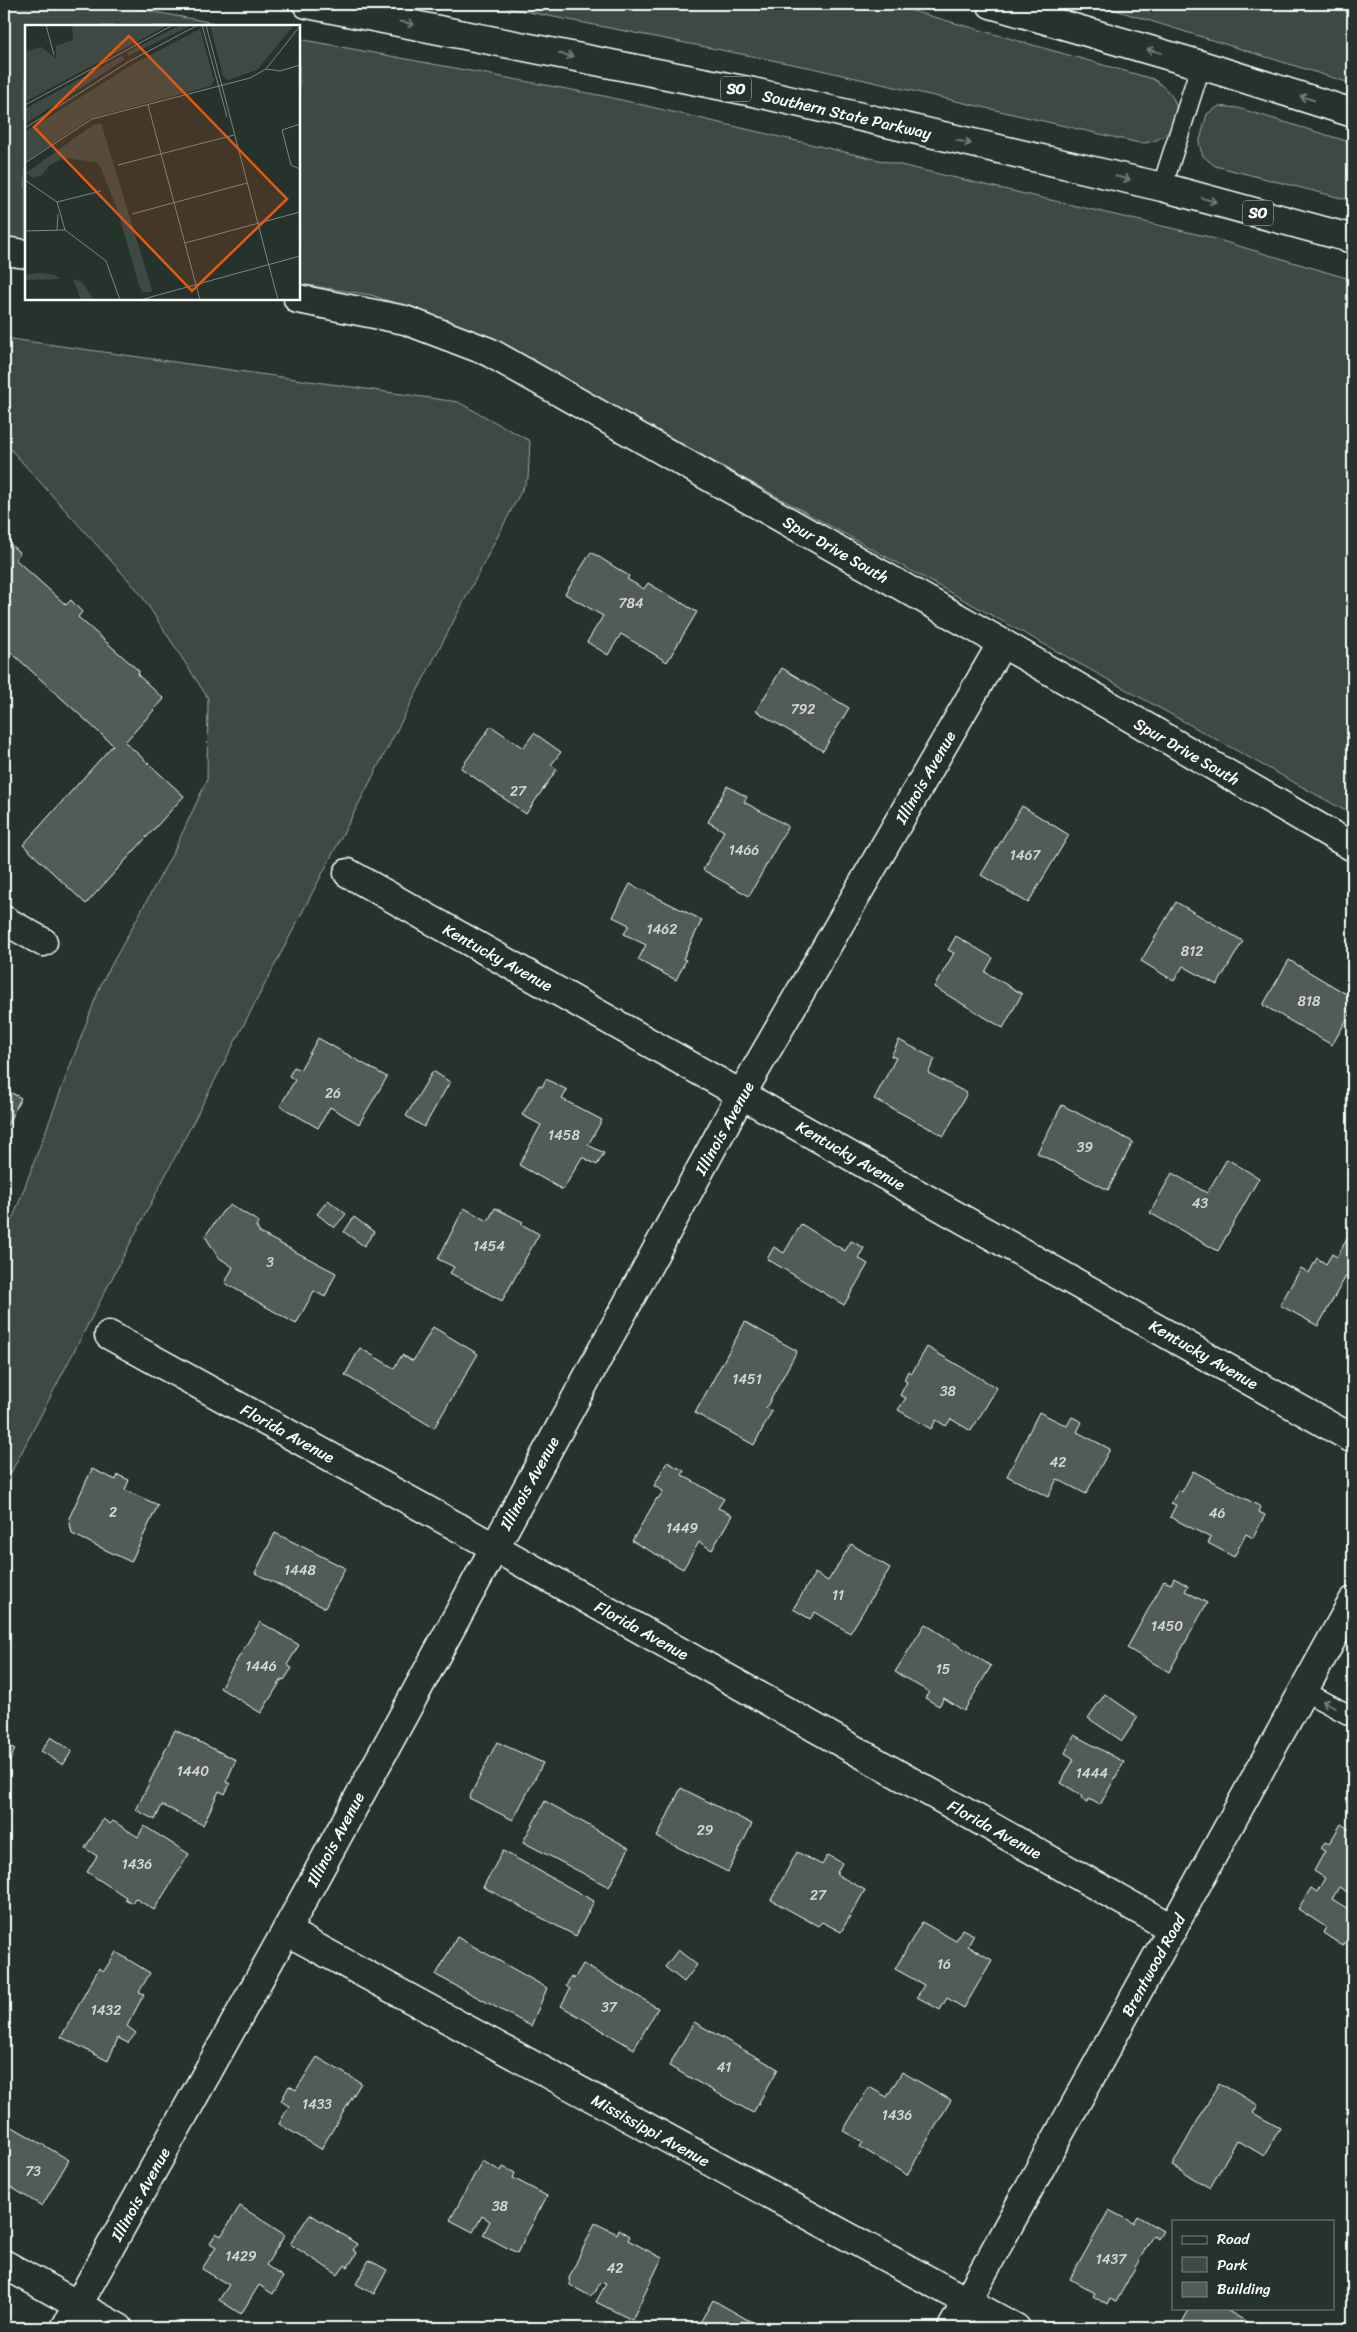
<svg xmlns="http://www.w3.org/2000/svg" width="1357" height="2332" font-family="Sriracha,sans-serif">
<rect width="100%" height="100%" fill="#26332d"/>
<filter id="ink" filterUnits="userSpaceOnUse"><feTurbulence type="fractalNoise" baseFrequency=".02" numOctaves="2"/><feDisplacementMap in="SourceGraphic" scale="10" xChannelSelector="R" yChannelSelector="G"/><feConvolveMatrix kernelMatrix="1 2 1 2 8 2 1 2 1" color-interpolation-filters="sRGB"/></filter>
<g filter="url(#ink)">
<g fill="#3e4944" stroke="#9ea4a2">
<polygon points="4,4 111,4 231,26 26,26 26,241 4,237"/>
<path d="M488,4h400l265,75c7,5 15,11 20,19 13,25 -10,46 -34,45l-327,-75z"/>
<polygon points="1096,4 1353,4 1353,84"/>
<polygon points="299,39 604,96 1205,236 1353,280 1353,815 483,334 371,295 299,284"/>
<polygon points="1219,106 1238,108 1353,143 1353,201 1215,166 1203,156 1199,144 1207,114"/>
<polygon points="4,338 458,402 530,441 528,478 4,1486 4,1238 13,1218 101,984 174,851 207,780 208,698 140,593 4,442"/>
</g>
<g fill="#515c57" stroke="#fff">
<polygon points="10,544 20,553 15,559 66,605 71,600 82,612 78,617 139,671 138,675 164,699 125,742 184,796 86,904 23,845 113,745 4,646 4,546 5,547"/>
<polygon points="591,552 629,576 627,579 644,589 648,583 697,612 667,662 621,634 608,655 587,642 603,616 565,594"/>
<polygon points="782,668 849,708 823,751 756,711"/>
<polygon points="491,726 523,748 534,733 561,752 551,765 557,769 526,814 461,768"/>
<polygon points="727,786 747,797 744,802 788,826 749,896 703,870 724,831 708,822"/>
<polygon points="1022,806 1069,835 1028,903 981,875"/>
<polygon points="630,884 702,920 683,959 686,960 676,980 638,960 646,945 624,934 629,925 613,917"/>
<polygon points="1176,902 1243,941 1217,985 1183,966 1174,981 1141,961"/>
<polygon points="956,936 993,958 985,972 1022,994 1003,1028 934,987 954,953 948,950"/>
<polygon points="1289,960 1353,998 1353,1009 1332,1045 1263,1005"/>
<polygon points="318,1038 387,1077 359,1124 330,1107 318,1128 280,1106 295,1080 289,1076 294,1067 300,1070"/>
<polygon points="899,1040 935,1059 928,1073 967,1093 944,1136 874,1099 896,1058 891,1056"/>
<polygon points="433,1071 450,1082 424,1127 406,1116"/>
<polygon points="546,1079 567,1090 562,1099 602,1120 588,1145 604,1153 597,1165 582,1157 563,1190 519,1165 541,1125 522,1115 539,1085 542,1087"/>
<polygon points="4,1089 21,1098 4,1131"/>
<polygon points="1062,1105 1133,1142 1108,1190 1037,1153"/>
<polygon points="1227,1159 1259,1178 1218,1251 1150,1213 1172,1173 1207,1193"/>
<polygon points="328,1200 346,1214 334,1228 317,1214"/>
<polygon points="231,1205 259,1222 256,1226 260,1233 336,1273 325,1297 314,1291 296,1324 225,1283 233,1267 218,1257 205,1236 223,1211"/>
<polygon points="464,1208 488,1221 495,1208 523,1222 521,1224 539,1234 502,1301 450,1273 454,1267 438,1259"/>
<polygon points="354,1217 374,1232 364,1246 344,1232"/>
<polygon points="801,1224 845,1251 851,1241 864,1248 858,1258 868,1264 844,1305 767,1259 774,1247 784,1253"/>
<polygon points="1353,1228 1353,1280 1346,1276 1318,1326 1280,1305 1301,1268 1309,1273 1317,1258 1326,1264 1332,1254 1337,1257"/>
<polygon points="745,1322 797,1351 766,1408 772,1411 754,1445 695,1413"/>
<polygon points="433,1327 478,1354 434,1428 345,1375 360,1348 394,1368 402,1355 413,1361"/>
<polygon points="927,1347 997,1388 971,1431 951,1419 946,1426 936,1420 931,1429 898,1410 906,1398 900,1395 907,1382 904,1380 908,1371 912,1373"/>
<polygon points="1039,1412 1067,1426 1072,1417 1082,1422 1077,1432 1110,1449 1086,1494 1057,1479 1048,1497 1007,1476"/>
<polygon points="667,1462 684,1471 682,1475 724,1499 718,1508 732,1515 712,1550 699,1542 683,1569 632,1541 657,1498 658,1499 663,1491 654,1486"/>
<polygon points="92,1469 116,1480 118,1475 129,1480 125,1490 158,1505 131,1562 72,1534 69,1518"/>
<polygon points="1193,1471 1261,1507 1259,1512 1265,1515 1253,1538 1246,1534 1234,1557 1208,1543 1211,1538 1170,1517 1176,1505 1171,1503 1179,1490 1182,1492"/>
<polygon points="275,1533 345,1568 325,1608 255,1573"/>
<polygon points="851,1544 890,1568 850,1633 815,1612 810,1619 793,1609 815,1573 828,1581"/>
<polygon points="1174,1578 1188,1586 1185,1591 1207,1603 1169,1672 1127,1648 1164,1581 1171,1584"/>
<polygon points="260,1622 299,1645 287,1665 292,1668 284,1680 282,1679 261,1713 220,1688"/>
<polygon points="925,1624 991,1666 964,1711 944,1698 939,1706 925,1698 929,1692 895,1672"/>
<polygon points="1105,1694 1138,1717 1122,1741 1088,1718"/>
<polygon points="175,1730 236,1760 226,1782 230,1784 225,1794 219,1791 203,1825 162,1805 155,1820 136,1810"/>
<polygon points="1074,1735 1124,1762 1100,1805 1089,1799 1088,1802 1081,1798 1083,1796 1061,1783 1074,1759 1065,1753"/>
<polygon points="51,1737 72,1751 63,1765 41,1751"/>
<polygon points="497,1742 543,1763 513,1820 469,1798"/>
<polygon points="4,1744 15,1749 4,1774"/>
<polygon points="681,1788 752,1824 728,1872 657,1837"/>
<polygon points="545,1801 629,1848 609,1887 523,1842"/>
<polygon points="103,1819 110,1824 113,1821 138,1837 144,1826 189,1854 154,1910 135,1898 132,1903 125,1899 126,1897 87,1872 97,1856 85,1848"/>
<polygon points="1341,1824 1353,1832 1353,1882 1347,1892 1339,1887 1332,1899 1353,1912 1353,1929 1343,1946 1323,1933 1326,1927 1298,1909 1311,1888 1317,1892 1325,1878 1314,1871 1325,1851 1321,1849 1325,1842 1329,1844"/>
<polygon points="503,1851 594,1901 576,1936 483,1887"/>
<polygon points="797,1852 822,1865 828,1855 842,1863 836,1874 865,1890 841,1932 822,1922 818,1926 771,1900"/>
<polygon points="922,1922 956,1941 962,1929 974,1935 968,1946 992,1960 964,2008 947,1998 940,2010 917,1997 924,1985 895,1969"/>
<polygon points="457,1937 547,1988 531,2026 436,1975"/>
<polygon points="678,1950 697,1965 684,1982 665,1967"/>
<polygon points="116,1952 150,1973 139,1992 144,1994 127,2026 136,2033 128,2043 118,2038 108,2061 61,2037 99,1968 104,1971"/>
<polygon points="583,1964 658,2008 634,2049 561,2006 570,1989 566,1986 571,1977 574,1979"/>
<polygon points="694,2022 778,2069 753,2113 669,2066"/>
<polygon points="317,2057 361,2083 321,2149 279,2124 289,2106 281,2101 289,2086 296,2090"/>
<polygon points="902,2072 951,2100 907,2175 860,2147 863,2142 843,2131 869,2087 887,2097"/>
<polygon points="1219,2083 1258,2105 1253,2113 1280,2128 1264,2156 1237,2140 1210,2188 1172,2166"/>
<polygon points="4,2122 69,2160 42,2206 4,2183"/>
<polygon points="482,2161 501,2171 503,2167 515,2173 513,2178 547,2196 517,2253 483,2235 490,2221 482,2216 473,2232 450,2220"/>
<polygon points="240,2206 285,2235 266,2265 283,2277 273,2294 259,2285 241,2314 219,2300 229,2285 202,2269 216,2247 210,2243 216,2233 221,2236"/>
<polygon points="1109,2210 1133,2223 1137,2216 1163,2231 1158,2239 1153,2235 1116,2302 1110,2299 1107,2305 1093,2296 1095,2293 1070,2279"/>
<polygon points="310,2214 357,2244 353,2250 357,2253 348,2267 345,2265 338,2275 290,2244"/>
<polygon points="595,2223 617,2234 619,2229 630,2236 628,2240 662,2258 632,2320 596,2302 606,2284 600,2282 596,2291 590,2296 570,2285 569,2278"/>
<polygon points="369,2260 387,2270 374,2294 356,2284"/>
<polygon points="713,2300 762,2328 697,2328"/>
<polygon points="1190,2308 1227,2308 1226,2310 1258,2328 1179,2328"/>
</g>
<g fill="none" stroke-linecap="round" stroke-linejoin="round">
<defs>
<g id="service">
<polyline points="1162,187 1201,65"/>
<polyline points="1304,1691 1353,1717"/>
</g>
<g id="minor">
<polyline points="348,873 1353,1439"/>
<polyline points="4,920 43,942"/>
<polyline points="109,1335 494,1547 1173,1929"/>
<polyline points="286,1931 1016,2328"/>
<polyline points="4,2264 119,2328"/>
<polyline points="65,2328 286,1931 742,1093 1002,643"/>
</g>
<g id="tertiary">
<polyline points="4,251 26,254"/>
<polyline points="298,299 405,320 489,352 1002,643 1353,847"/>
<polyline points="952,2328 1353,1601"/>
</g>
<g id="motorway">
<polyline points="307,4 753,92 1162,187 1353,239"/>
<polyline points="991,4 1201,65 1353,113"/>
</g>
</defs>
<use href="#service" stroke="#fff" stroke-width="22"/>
<use href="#minor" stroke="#fff" stroke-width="31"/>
<use href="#tertiary" stroke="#fff" stroke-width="31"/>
<use href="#motorway" stroke="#fff" stroke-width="31"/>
<use href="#service" stroke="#26332d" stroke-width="19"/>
<use href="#minor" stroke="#26332d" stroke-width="28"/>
<use href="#tertiary" stroke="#26332d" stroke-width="28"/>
<use href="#motorway" stroke="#26332d" stroke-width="28"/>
</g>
<defs><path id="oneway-shaft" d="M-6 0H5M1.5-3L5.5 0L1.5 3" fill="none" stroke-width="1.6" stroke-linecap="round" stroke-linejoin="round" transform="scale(1.25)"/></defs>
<g stroke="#727a76">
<use href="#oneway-shaft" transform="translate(407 23) rotate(11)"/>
<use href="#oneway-shaft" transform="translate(1154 51) rotate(-164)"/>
<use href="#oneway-shaft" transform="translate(566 55) rotate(11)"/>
<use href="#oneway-shaft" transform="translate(1307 98) rotate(-163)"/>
<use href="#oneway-shaft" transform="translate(964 142) rotate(13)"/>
<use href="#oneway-shaft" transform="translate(1123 178) rotate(13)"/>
<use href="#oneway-shaft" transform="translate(1209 200) rotate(15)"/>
<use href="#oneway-shaft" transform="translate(1329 1704) rotate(-153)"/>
</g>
</g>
<g text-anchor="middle" stroke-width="5" stroke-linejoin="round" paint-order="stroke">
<g font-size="14" fill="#d4d6d5">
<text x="631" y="608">784</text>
<text x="803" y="714">792</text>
<text x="518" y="796">27</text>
<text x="744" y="855">1466</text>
<text x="1025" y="860">1467</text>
<text x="662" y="934">1462</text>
<text x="1192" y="956">812</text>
<text x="1309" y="1006">818</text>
<text x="333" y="1098">26</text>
<text x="564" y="1140">1458</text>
<text x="1085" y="1152">39</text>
<text x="1200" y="1208">43</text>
<text x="489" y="1251">1454</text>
<text x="270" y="1267">3</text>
<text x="747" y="1384">1451</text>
<text x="948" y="1396">38</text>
<text x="1058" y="1467">42</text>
<text x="113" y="1517">2</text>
<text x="1217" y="1518">46</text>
<text x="682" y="1533">1449</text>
<text x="300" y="1575">1448</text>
<text x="838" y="1600">11</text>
<text x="1167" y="1631">1450</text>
<text x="261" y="1671">1446</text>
<text x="943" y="1674">15</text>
<text x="193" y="1776">1440</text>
<text x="1092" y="1778">1444</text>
<text x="705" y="1835">29</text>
<text x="137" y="1869">1436</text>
<text x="818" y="1900">27</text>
<text x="944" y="1969">16</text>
<text x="609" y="2012">37</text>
<text x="106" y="2015">1432</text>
<text x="724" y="2072">41</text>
<text x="317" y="2109">1433</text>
<text x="897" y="2120">1436</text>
<text x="33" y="2176">73</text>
<text x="500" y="2211">38</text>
<text x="241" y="2261">1429</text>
<text x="1111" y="2264">1437</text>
<text x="615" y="2273">42</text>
</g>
<g fill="#26332d" stroke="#bec2c0" stroke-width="1">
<rect x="721" y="76.5" width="30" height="25" rx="4"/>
<rect x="1243" y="200.5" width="30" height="25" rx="4"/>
</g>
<g font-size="15" font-weight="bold" fill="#fff">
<text x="736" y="94">SO</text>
<text x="1258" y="218">SO</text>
</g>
<g font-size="16" fill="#fff" stroke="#26332d">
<text transform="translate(847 114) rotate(13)" y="6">Southern State Parkway</text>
<text transform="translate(836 549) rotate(30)" y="6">Spur Drive South</text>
<text transform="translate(1187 751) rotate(30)" y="6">Spur Drive South</text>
<text transform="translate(925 777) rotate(-60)" y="6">Illinois Avenue</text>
<text transform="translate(498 957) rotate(29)" y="6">Kentucky Avenue</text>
<text transform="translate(724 1128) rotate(-61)" y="6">Illinois Avenue</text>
<text transform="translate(851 1155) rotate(30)" y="6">Kentucky Avenue</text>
<text transform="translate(1204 1354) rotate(30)" y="6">Kentucky Avenue</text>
<text transform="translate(288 1433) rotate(29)" y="6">Florida Avenue</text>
<text transform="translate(529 1483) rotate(-61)" y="6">Illinois Avenue</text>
<text transform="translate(642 1630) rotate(29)" y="6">Florida Avenue</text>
<text transform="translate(995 1829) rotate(29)" y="6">Florida Avenue</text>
<text transform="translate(335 1839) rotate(-62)" y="6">Illinois Avenue</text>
<text transform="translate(1153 1965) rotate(-61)" y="6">Brentwood Road</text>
<text transform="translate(651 2130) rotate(29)" y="6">Mississippi Avenue</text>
<text transform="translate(140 2194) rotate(-61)" y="6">Illinois Avenue</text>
</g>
</g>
<g transform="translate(25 25)">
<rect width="275" height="275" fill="#26332d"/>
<path d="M47,0h96l-143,77v-50l16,-5 15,11v-12l17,-6zM156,0l9,1 -62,30 -1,-4zM185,0h84l-37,45 -29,10 -5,-4zM175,4l14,51 -3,6 -120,32 -66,44v-30l110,-69zM98,30l1,5 -99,64v-15zM76,98l51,167 -1,2h-9l-3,-7 -21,-73 -17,-44 -5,-6 -32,-4 -14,7 -8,10 -9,3 -7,-5 67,-48zM15,248l15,2 5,4 -35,1v-5zM48,254l9,3 12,18h-13z" fill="#3e4944"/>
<path fill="none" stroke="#7d8581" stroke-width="1" d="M21,0l8,30M177,0l25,92M181,0l72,275M241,44l14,2 20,-6M0,80l148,-80M123,80l52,195M275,99l-18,6 9,35 9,4M0,103l103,-66 70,-37M0,138l67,-44 158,-41 16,-9 34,-43M93,140l116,-30M0,155l32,22 8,28M32,177l44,-11M107,189l115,-31M32,205l1,-16M0,206l40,-1 41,31 14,39M160,218l115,-31M115,275l160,-44"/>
<path fill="#e8590c" fill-opacity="0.15" stroke="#e8590c" stroke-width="2.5" d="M104,11l158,163 -95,92 -158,-164z"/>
<rect width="275" height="275" fill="none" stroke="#fff" stroke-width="2.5"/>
</g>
<rect width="1357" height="2332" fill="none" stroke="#26332d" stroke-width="20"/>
<rect x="10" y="10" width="1337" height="2312" fill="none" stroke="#fff" stroke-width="2" filter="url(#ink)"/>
<rect x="1172" y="2220" width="162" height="90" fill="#26332d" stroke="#7d8581"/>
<rect x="1182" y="2236" width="25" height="8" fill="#26332d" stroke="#7d8581"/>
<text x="1217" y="2244" font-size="15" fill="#ffffff">Road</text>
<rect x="1182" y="2257" width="25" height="15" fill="#3e4944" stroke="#7d8581"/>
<text x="1217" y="2270" font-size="15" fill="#ffffff">Park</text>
<rect x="1182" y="2282" width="25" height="15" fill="#515c57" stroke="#7d8581"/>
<text x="1217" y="2294" font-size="15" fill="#ffffff">Building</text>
</svg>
